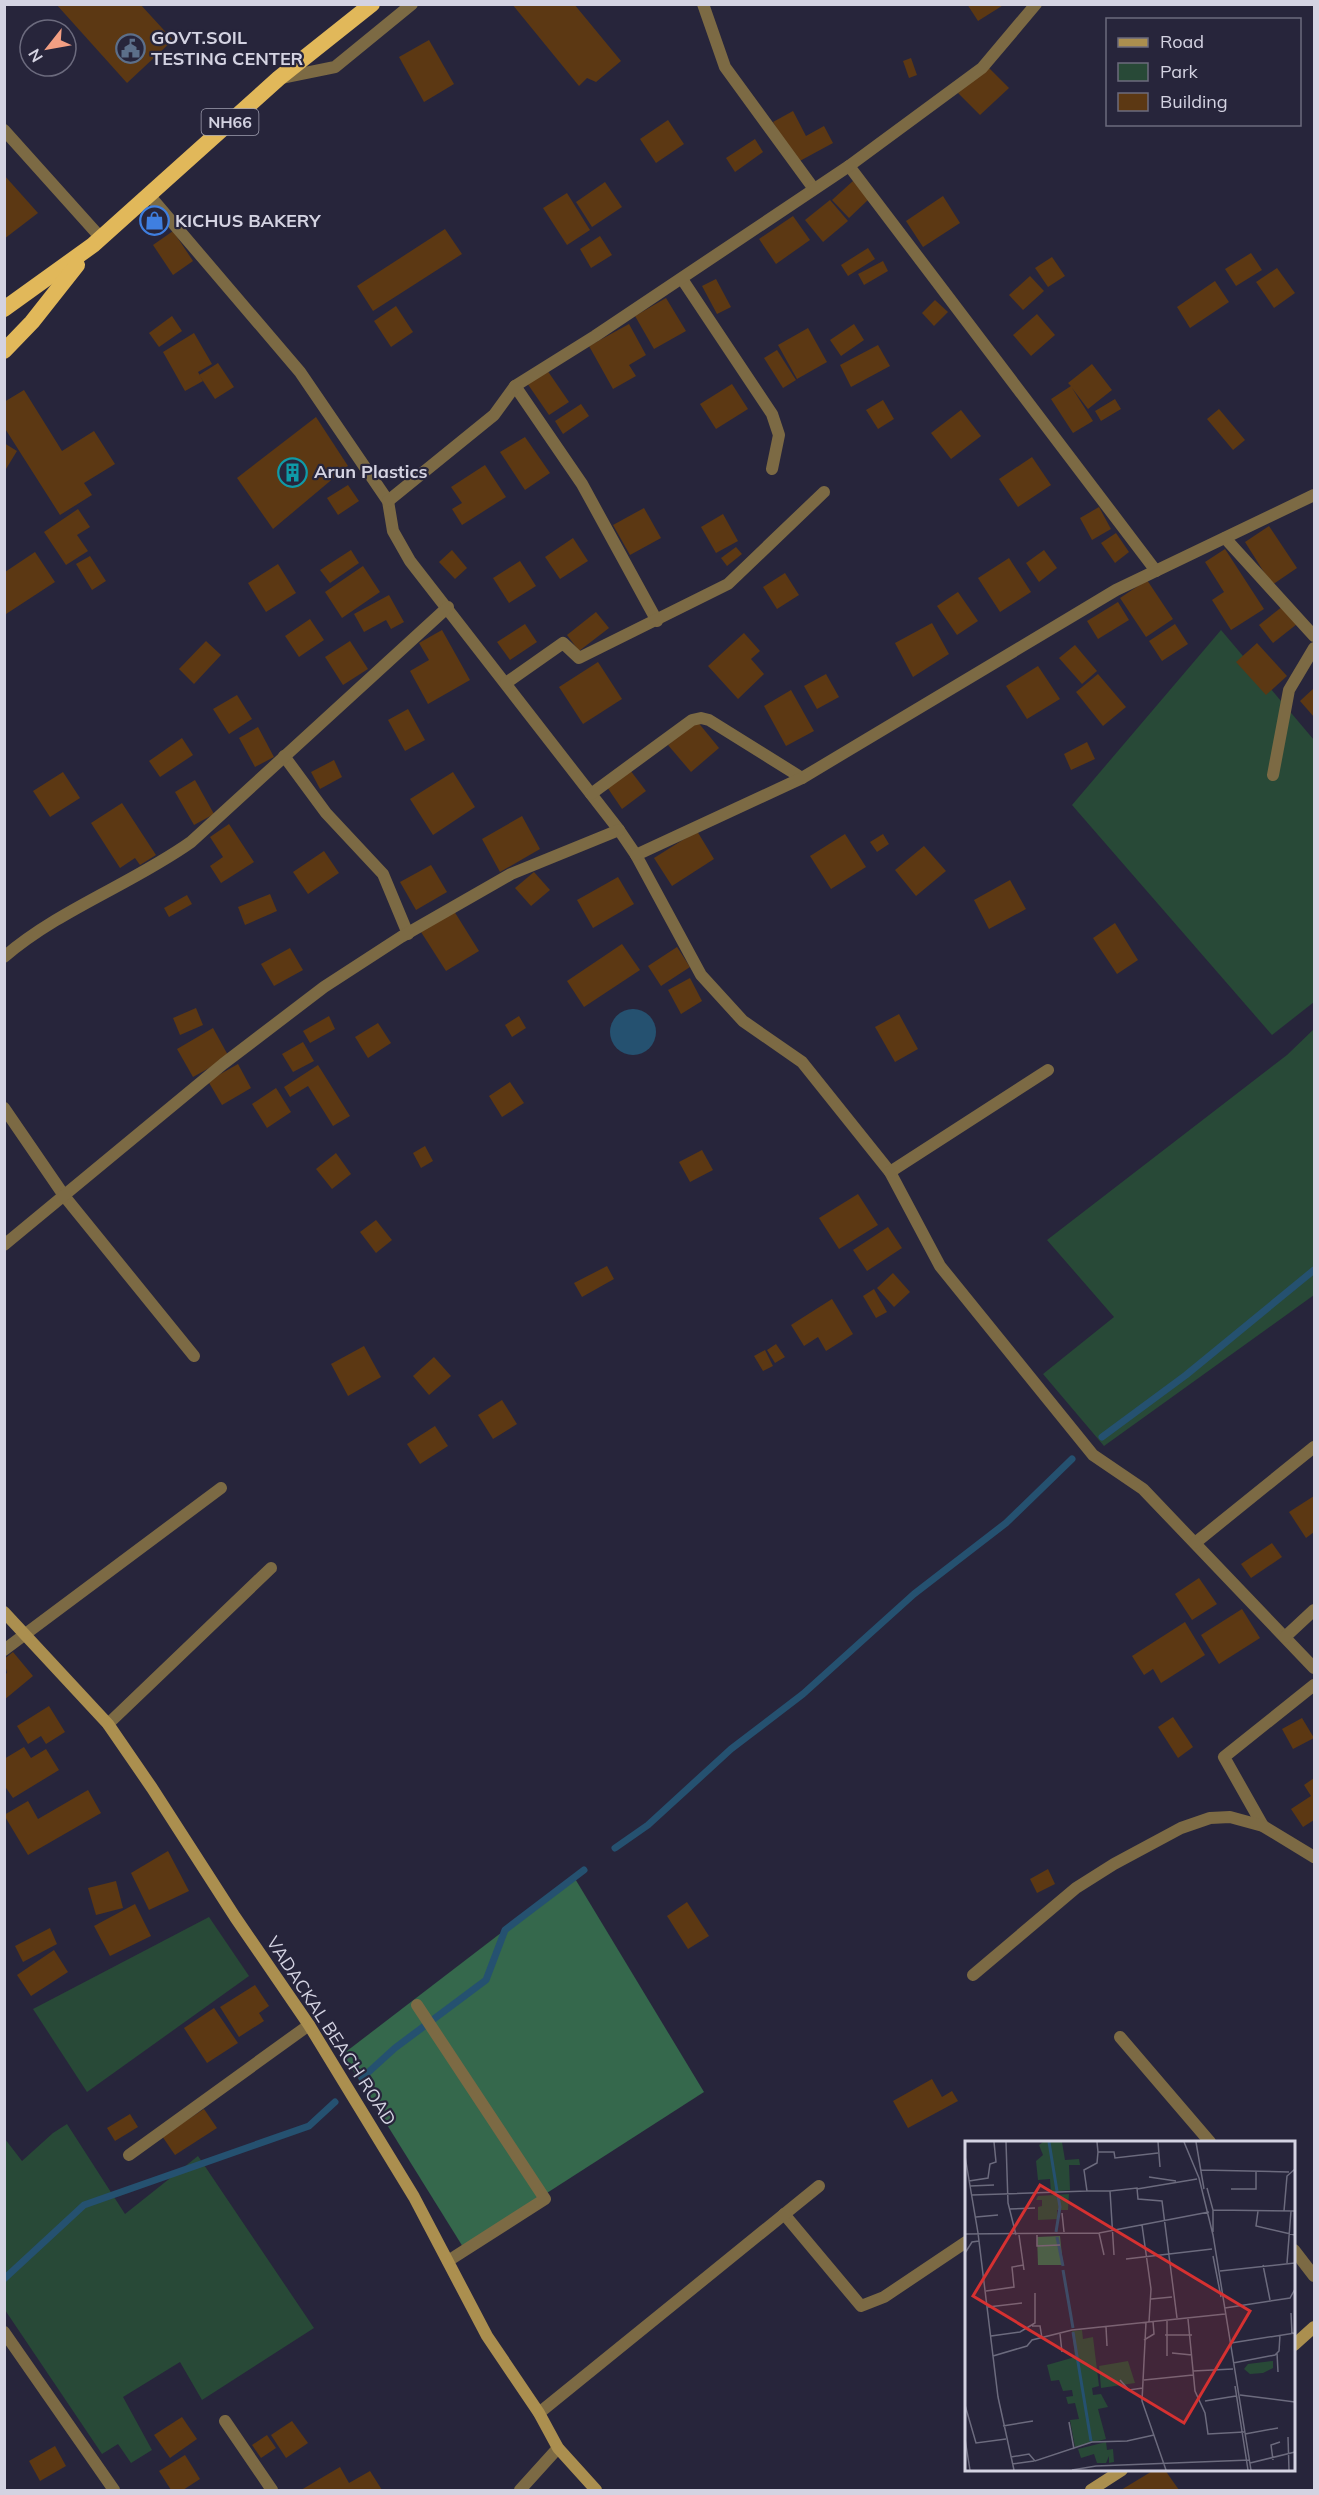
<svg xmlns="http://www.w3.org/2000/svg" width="1319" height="2495" font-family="Mulish,sans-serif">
<rect width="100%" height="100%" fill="#27253b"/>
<g fill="#284937">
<polygon points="1221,630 1314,740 1314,1002 1272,1035 1072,805"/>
<polygon points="1314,1029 1314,1295 1104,1446 1043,1374 1114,1317 1047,1240 1287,1055"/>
<polygon points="209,1917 249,1976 87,2092 33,2009"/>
<polygon points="67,2124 125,2214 198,2156 314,2328 202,2400 180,2362 123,2397 152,2450 131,2463 118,2444 102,2454 5,2310 5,2139 22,2161 53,2133"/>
</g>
<polygon fill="#35684c" points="574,1877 704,2092 463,2247 343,2054"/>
<circle fill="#255170" cx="633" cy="1032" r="23"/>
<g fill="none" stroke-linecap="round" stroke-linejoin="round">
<g stroke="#255170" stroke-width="7">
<polyline points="1102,1437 1186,1375 1314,1270"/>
<polyline points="615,1848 648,1825 731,1749 803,1694 914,1594 1006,1523 1072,1459"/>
<polyline points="362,2078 395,2048 486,1980 505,1930 584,1870"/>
<polyline points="4,2279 84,2205 309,2126 335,2102"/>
</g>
</g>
<g fill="#5c3813">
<polygon points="56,4 140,4 173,40 127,83"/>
<polygon points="512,4 574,4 621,61 596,82 587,78 579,86"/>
<polygon points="967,4 1005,4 978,21"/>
<polygon points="429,40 454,84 424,102 399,57"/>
<polygon points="911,58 917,75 909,78 903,61"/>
<polygon points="987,66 1009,88 980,115 958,93"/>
<polygon points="793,111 806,136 824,126 833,143 796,163 773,122"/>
<polygon points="668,120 684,144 656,163 640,139"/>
<polygon points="755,139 763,152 735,172 726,158"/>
<polygon points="4,175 38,213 4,239"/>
<polygon points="853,181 869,199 849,218 832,200"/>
<polygon points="605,182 622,207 592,227 576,202"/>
<polygon points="567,193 590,230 567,245 543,208"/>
<polygon points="943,196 960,223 923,247 906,221"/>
<polygon points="830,200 848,221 823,242 805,220"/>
<polygon points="793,216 810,240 776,264 759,239"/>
<polygon points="445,229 462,254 373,311 357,286"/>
<polygon points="173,231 193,261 173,275 153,245"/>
<polygon points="600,236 612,255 591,268 580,249"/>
<polygon points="868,248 875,259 848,276 841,265"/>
<polygon points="1251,253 1262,270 1236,286 1225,269"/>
<polygon points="1052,257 1065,276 1048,287 1035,268"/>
<polygon points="883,261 888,271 864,285 858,274"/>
<polygon points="1277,268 1295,293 1274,308 1256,282"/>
<polygon points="1030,276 1044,291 1023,310 1009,295"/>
<polygon points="716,279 731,307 717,314 702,286"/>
<polygon points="1215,281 1229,302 1190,328 1177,307"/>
<polygon points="666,298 686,331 654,349 635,316"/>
<polygon points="935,300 948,312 934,326 922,313"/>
<polygon points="396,306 413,332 391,347 374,321"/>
<polygon points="1037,314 1055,335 1031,356 1013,335"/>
<polygon points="172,316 182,331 159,347 149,333"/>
<polygon points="629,324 646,355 629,365 636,376 613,389 589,346"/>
<polygon points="854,324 864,340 841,356 830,340"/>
<polygon points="808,328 827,362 797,379 778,345"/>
<polygon points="194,333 212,364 198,372 203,381 185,391 163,352"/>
<polygon points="878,345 890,366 851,387 840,365"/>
<polygon points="777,350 796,380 783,388 764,358"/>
<polygon points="218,363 234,387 215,399 199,375"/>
<polygon points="1092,364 1112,390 1088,409 1072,388 1093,421 1073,433 1051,399 1071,386 1068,383"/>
<polygon points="547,370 569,402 549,415 527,383"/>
<polygon points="732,384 748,409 716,429 700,404"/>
<polygon points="24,390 62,451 94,431 115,464 84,483 92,495 60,515 4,427 4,402"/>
<polygon points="1115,399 1121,409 1101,421 1095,411"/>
<polygon points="883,400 894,419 878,429 866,410"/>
<polygon points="581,404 589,416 563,434 555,421"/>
<polygon points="1219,409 1245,440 1233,450 1207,419"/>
<polygon points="961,410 981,436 951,459 931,433"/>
<polygon points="316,417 348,466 273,529 237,478"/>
<polygon points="525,437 550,473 525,490 500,452"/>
<polygon points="4,443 17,451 6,469 4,468"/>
<polygon points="1032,457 1051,485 1018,507 999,479"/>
<polygon points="485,465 506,497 462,525 452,509 462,503 451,487"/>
<polygon points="348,485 359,501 338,515 327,498"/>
<polygon points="1099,507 1111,529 1092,540 1080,518"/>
<polygon points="644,508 661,538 630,555 613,525"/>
<polygon points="78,509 90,527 77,535 88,551 66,565 44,532"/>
<polygon points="723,514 738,541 716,553 701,527"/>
<polygon points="1269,526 1297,568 1272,585 1245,542"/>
<polygon points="1116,533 1129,552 1115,563 1101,543"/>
<polygon points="573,538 588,561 560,579 545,557"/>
<polygon points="736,547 742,554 727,566 721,558"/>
<polygon points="1225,549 1264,609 1231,630 1212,600 1224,592 1205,562"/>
<polygon points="351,550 359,563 330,583 320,570"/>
<polygon points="452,550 467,568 455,579 439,562"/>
<polygon points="1044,550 1057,568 1039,582 1026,563"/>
<polygon points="35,552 55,582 6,614 5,572"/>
<polygon points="90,556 106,581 92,590 76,564"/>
<polygon points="1009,558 1031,592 1000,612 978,578"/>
<polygon points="520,561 536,586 509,603 493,578"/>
<polygon points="278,564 296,593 266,612 248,583"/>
<polygon points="363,566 380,592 342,618 325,592"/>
<polygon points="785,573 799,595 777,609 763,587"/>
<polygon points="1147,580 1173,619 1146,637 1120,598"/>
<polygon points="958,592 978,621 957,635 937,606"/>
<polygon points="389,595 404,622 391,629 386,620 364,632 354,614"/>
<polygon points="1118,602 1129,620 1098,639 1087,621"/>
<polygon points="1283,606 1297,624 1273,643 1259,625"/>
<polygon points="596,612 609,628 579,651 567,635"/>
<polygon points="310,619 324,640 299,657 285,636"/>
<polygon points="932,623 949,654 913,677 895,643"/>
<polygon points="525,624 537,642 510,660 497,642"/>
<polygon points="1175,624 1188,644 1162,661 1149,641"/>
<polygon points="442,630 470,680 428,704 410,671 429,660 419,643"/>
<polygon points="744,633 760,651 751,659 764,674 738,699 708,666"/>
<polygon points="206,641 221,655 194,684 179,669"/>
<polygon points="350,641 368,669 343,685 325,657"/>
<polygon points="1257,643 1287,676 1266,695 1236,662"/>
<polygon points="1075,645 1097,671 1082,684 1059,658"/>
<polygon points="598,662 622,699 583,724 559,687"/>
<polygon points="1038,666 1060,699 1027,719 1006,686"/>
<polygon points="826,674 839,697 817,709 804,686"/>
<polygon points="1098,674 1126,707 1103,726 1076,692"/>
<polygon points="1314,688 1314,717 1300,701"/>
<polygon points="791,690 814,731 786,746 764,706"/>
<polygon points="237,695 252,719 229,734 213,709"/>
<polygon points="408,709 425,740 405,751 388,720"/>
<polygon points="697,721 719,748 691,772 668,745"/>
<polygon points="258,727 274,757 255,767 239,738"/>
<polygon points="182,738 193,755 160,777 149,761"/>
<polygon points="1087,742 1095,759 1071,770 1064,754"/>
<polygon points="334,760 342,777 320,789 311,772"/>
<polygon points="630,770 646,791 622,809 607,787"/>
<polygon points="63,772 80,798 50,817 33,791"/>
<polygon points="453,772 475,807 433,835 410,799"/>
<polygon points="195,780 214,814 194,825 175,792"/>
<polygon points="122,803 156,855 140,865 135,858 120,868 91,823"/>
<polygon points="522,816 540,849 500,872 482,839"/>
<polygon points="229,824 254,862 221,883 210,866 223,857 210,837"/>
<polygon points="697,831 714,859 672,886 654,858"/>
<polygon points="845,834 866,867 831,889 810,856"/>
<polygon points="883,834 889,844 877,852 870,842"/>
<polygon points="924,846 946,871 916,896 895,870"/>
<polygon points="324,851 339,873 308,894 293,872"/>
<polygon points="431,865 447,892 416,910 400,882"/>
<polygon points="534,872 550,890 531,906 515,888"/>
<polygon points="618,877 634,904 593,928 577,900"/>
<polygon points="1010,880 1026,909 989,929 974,900"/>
<polygon points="270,894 277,911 245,925 238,907"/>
<polygon points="187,895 192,904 169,917 164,908"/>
<polygon points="454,911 479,951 446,971 421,932"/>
<polygon points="1115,923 1138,960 1117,974 1093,938"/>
<polygon points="622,944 640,970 584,1007 567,981"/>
<polygon points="677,947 690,967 661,986 648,966"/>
<polygon points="290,948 303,970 274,986 261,964"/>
<polygon points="690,978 702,1001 681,1014 668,990"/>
<polygon points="196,1008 203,1025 180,1035 173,1018"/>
<polygon points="899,1014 918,1049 895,1062 875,1027"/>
<polygon points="329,1016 335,1029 310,1043 303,1031"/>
<polygon points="519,1016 526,1028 512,1037 505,1025"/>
<polygon points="378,1023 391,1043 368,1058 355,1037"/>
<polygon points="213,1028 229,1057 193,1077 177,1049"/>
<polygon points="303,1042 314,1061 293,1072 282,1054"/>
<polygon points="238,1064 251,1088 222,1105 208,1081"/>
<polygon points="318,1065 350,1116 333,1126 308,1086 290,1097 284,1087"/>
<polygon points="510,1082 524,1103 502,1117 489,1096"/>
<polygon points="276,1088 291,1112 267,1128 252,1104"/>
<polygon points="425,1146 433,1161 421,1168 413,1153"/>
<polygon points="702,1150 713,1170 690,1182 679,1162"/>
<polygon points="336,1153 351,1174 332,1189 316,1169"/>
<polygon points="858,1194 878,1225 839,1249 819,1218"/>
<polygon points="376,1220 392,1240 376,1253 360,1232"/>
<polygon points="888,1227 902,1248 867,1271 853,1250"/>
<polygon points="607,1266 614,1279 582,1297 574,1283"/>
<polygon points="893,1273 910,1292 894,1307 877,1288"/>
<polygon points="874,1289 887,1312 876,1318 863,1296"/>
<polygon points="832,1299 853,1334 826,1351 818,1337 804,1346 791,1325"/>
<polygon points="776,1344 785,1357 775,1363 767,1350"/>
<polygon points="364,1346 381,1377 348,1396 331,1364"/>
<polygon points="765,1350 773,1366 763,1371 754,1356"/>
<polygon points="434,1357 451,1376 429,1395 413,1376"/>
<polygon points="502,1400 517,1424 493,1439 478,1415"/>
<polygon points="435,1426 448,1446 420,1464 407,1444"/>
<polygon points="1314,1496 1314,1532 1306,1538 1289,1512"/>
<polygon points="1272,1543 1282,1557 1251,1578 1241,1564"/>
<polygon points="1199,1578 1217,1604 1192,1620 1175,1594"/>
<polygon points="1242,1609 1260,1638 1219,1664 1201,1635"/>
<polygon points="1185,1622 1205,1655 1161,1683 1153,1669 1144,1675 1132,1656"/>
<polygon points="13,1652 33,1676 4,1700 4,1675 7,1673 4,1659"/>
<polygon points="49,1706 65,1732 46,1744 41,1736 28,1744 17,1726"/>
<polygon points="1173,1717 1193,1747 1178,1758 1158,1727"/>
<polygon points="1302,1718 1314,1738 1293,1749 1282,1729"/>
<polygon points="24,1747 31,1758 46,1749 59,1770 13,1798 4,1785 4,1759"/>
<polygon points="1314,1778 1314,1820 1303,1827 1291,1809 1311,1796 1304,1785"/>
<polygon points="88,1790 101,1813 28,1855 4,1815 28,1801 38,1819"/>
<polygon points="168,1851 189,1891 149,1910 131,1873"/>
<polygon points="1048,1869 1055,1884 1037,1893 1030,1879"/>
<polygon points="116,1881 123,1908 96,1915 88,1888"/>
<polygon points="687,1902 709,1936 688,1949 667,1916"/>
<polygon points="135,1904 151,1936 110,1956 94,1926"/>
<polygon points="50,1928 57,1944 23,1962 15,1946"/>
<polygon points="54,1950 68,1972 31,1996 17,1975"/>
<polygon points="255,1985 269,2006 259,2013 264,2021 239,2037 220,2007"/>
<polygon points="214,2008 238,2043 207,2063 184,2028"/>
<polygon points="932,2079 942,2097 952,2091 958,2101 908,2128 893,2101"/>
<polygon points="204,2109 217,2128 175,2155 162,2136"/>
<polygon points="130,2114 138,2127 115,2141 107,2128"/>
<polygon points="182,2417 197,2439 170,2458 154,2435"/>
<polygon points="292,2421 308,2443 286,2458 271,2435"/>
<polygon points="267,2435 276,2448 261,2458 252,2445"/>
<polygon points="55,2446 66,2466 40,2481 29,2461"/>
<polygon points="185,2455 200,2479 183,2490 171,2490 159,2471"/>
<polygon points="340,2467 349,2483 370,2471 382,2490 301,2490"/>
<polygon points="1154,2470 1165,2470 1179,2490 1121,2490"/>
</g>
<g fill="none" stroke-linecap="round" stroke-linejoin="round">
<g stroke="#7c6a44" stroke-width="12">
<polyline points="703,4 725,67 814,189"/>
<polyline points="281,78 335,67 412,4"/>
<polyline points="4,130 101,238"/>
<polyline points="849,166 1156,571"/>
<polyline points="149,195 300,372 388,501 393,531 410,561 619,830 636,855 701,975 743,1021 802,1062 890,1172 940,1266 1093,1455 1143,1489 1314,1668"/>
<polyline points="682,279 772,414 779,435 772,469"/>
<polyline points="515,386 582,484 657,621"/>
<polyline points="388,501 494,415 515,386 595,336 849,166 982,68 1036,4"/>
<polyline points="1225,538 1314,636"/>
<polyline points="506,683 563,643 579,658 728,584 824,492"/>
<polyline points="284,756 326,813 383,874 408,934"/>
<polyline points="1273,775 1289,690 1314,648"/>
<polyline points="591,794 692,720 701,718 709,720 802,778"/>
<polyline points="636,855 802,778 1116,590 1314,495"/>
<path d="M4,957c56,-48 128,-73 187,-115l257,-235"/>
<polyline points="4,1108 65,1197 194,1356"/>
<polyline points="890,1172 1048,1070"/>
<polyline points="4,1245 223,1064 324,987 401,937 511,874 619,830"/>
<polyline points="1195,1543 1314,1447"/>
<polyline points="1285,1637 1314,1610"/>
<polyline points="4,1650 221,1488"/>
<polyline points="108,1724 271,1568"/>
<polyline points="1263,1826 1224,1757 1314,1685"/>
<polyline points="973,1975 1076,1888 1114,1864 1181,1828 1210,1818 1230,1817 1263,1826 1314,1857"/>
<polyline points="417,2005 545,2199 448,2261"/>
<polyline points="1120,2037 1210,2142"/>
<polyline points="129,2155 309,2025"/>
<polyline points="784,2214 861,2306 884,2297 966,2242"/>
<polyline points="1294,2250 1314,2276"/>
<polyline points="4,2332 114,2490"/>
<polyline points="539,2413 819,2186"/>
<polyline points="225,2421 272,2490"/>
<polyline points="520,2490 558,2448"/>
</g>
<g stroke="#ab8f4f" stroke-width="12">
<polyline points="4,1612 108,1724 152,1788 235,1917 309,2025 414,2197 487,2336 539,2413 558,2448 596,2490"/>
<polyline points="1294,2345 1314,2327"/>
<polyline points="1091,2490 1122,2470"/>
</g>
<g stroke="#e1b85a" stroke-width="16">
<polyline points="4,309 93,245 279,78 372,4"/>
<polyline points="4,351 32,322 77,265"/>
</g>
</g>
<defs>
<symbol id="civic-ring" viewBox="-11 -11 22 22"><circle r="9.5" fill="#27253b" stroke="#5c6f8a" stroke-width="1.5"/><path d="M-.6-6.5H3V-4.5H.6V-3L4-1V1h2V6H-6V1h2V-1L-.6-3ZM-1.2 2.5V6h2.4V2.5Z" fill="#5c6f8a"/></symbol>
<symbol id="shop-ring" viewBox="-11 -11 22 22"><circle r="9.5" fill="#27253b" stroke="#3f7fe0" stroke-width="1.5"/><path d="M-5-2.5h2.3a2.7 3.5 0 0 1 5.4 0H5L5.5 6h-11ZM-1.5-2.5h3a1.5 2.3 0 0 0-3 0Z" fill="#3f7fe0"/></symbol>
<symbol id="building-ring" viewBox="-11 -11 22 22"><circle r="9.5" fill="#27253b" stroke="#0f9aa8" stroke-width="1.5"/><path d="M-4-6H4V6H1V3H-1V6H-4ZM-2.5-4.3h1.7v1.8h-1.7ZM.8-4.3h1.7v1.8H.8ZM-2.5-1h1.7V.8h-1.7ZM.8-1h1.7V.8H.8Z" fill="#0f9aa8"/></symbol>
</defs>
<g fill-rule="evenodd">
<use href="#civic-ring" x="114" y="32" width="33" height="33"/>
<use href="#shop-ring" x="138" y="204" width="33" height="33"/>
<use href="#building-ring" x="276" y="456" width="33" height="33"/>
</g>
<g text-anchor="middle" stroke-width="4.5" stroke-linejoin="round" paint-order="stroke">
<rect fill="#27253b" stroke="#a09fb0" stroke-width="1.5" x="201.5" y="109" width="57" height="26" rx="4.5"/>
<g font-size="16" font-weight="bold" fill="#d4d3e2">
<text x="230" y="128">NH66</text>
</g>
<g font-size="18" font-weight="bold" fill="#d4d3e2" stroke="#27253b" text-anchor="start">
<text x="151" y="44">GOVT.SOIL<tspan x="151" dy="21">TESTING CENTER</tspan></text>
<text x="175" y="227">KICHUS BAKERY</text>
<text x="314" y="478">Arun Plastics</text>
</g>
<g font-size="18" fill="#d4d3e2" stroke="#27253b">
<text transform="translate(331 2031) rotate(57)" y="6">VADACKAL BEACH ROAD</text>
</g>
</g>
<g transform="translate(965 2141)">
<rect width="330" height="330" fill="#27253b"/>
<path d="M78,1h19l3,18 14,-1 1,6h-11l1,25 -19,2 -1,-13 -12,1 -2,-19 7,-6 -4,-10zM104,53l-1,16h-11l1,9 -20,1v-13l4,-1v-6h-6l2,-4zM117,189l1,9 10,-2 6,49 -7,2 1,7 8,-1 7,13 -10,2 8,30 -31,8 -5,-27 9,-1 -4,-16 -7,1 -2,-7 7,-1 -1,-6 -9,1 -4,-11 -8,1 -4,-16 28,-8 -3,-26zM163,220l7,22 -34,5 -2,-22zM308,220v7l-10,5 -13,1 -6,-5 4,-5zM141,301l1,8 6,-1 1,13 -5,1v-7l-3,7h-9l-3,-9 -13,4 -3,-9z" fill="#284937"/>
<path d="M95,95l3,29h-25l-1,-28z" fill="#35684c"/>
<path fill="none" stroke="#255170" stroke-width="3" d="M84,1l8,49M91,91l4,-25 -2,-12M92,96l6,29M98,129l10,58M108,191l18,109"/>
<path fill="none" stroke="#6c6b7e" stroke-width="1.5" d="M41,1l2,61 8,32M132,1l1,10h16l1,6 43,-5M193,1l2,25M219,1l15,36 14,57 38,235M231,1l8,47M133,11l-1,11 -13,7 3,21h23l4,64M0,15l13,77M236,29l88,2M184,36l27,4M4,40l19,-3 2,-14 6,-2 -2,-20M5,45l24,-1M242,47l6,22v22M172,48l60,-10M266,48h25v-18M145,50l27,-3 1,11 24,2 15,117M7,54l115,-4M44,68l26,-1M248,69l82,1M293,70l-2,15 39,9M319,70l3,-35 8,-7M97,72l2,19M11,76l22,-2M177,84l9,64 -2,33M13,92l20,164 16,73M134,92l5,22M0,93l134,-1 110,-21M54,94l5,35M72,94v11l23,-1M0,112l7,-11 7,-1M248,115l8,41M161,118l86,-10M322,122l4,-52M298,124l7,35M255,130l75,-8M21,150l28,-4 -2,-20 12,-2M186,158l21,-2M23,166l34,-4M260,167l65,-10 5,-9M326,172l1,21M223,178l7,72 10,22 3,21 36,-2M181,181l-4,79 24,69M67,185h8l2,12M141,186l1,19M95,193l2,18M200,194h27M26,195l29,-4 15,-9v-30M179,199l10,-6 -1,-13M266,202l64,-10M207,212l20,2M312,212l1,19M28,215l34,-10 5,-6 40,-10 153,-16M202,215v-36M268,222l42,-8 4,-4 1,-16M228,230l40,-2M155,239l9,10 14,-2M179,239l49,-5M270,245l13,84M275,254l55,7M240,260l31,-5M0,264l11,38 30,-4M104,281l5,27M38,285l30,-5M280,293l33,-6M323,296l1,33M0,298l5,31M46,316l18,-3 6,7 57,-19 35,-1 27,-6M308,319l-2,-15 9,-3M285,322l45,-11M47,323l22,-3M107,329l24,-4 154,-6"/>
<path fill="#d63131" fill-opacity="0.15" stroke="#d63131" stroke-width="3" d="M75,44l210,126 -66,112 -211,-127z"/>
<rect width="330" height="330" fill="none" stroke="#d4d3e2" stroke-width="3"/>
</g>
<rect width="1319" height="2495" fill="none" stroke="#d4d3e2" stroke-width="12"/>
<rect x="1106" y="18" width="195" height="108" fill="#27253b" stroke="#6c6b7e" stroke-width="1.5"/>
<rect x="1118" y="38" width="30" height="9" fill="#ab8f4f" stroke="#6c6b7e" stroke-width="1.5"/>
<text x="1160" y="48" font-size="18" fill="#d4d3e2">Road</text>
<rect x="1118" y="63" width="30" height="18" fill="#284937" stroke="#6c6b7e" stroke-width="1.5"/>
<text x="1160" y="78" font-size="18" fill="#d4d3e2">Park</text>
<rect x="1118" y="93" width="30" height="18" fill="#5c3813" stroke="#6c6b7e" stroke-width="1.5"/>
<text x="1160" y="108" font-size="18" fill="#d4d3e2">Building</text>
<g transform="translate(48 48) rotate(239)"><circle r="28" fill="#27253b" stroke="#6c6b7e" stroke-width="1.5"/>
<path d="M0-4.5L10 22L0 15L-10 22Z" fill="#f39f83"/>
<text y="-9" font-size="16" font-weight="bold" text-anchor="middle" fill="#d4d3e2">N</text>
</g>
</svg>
